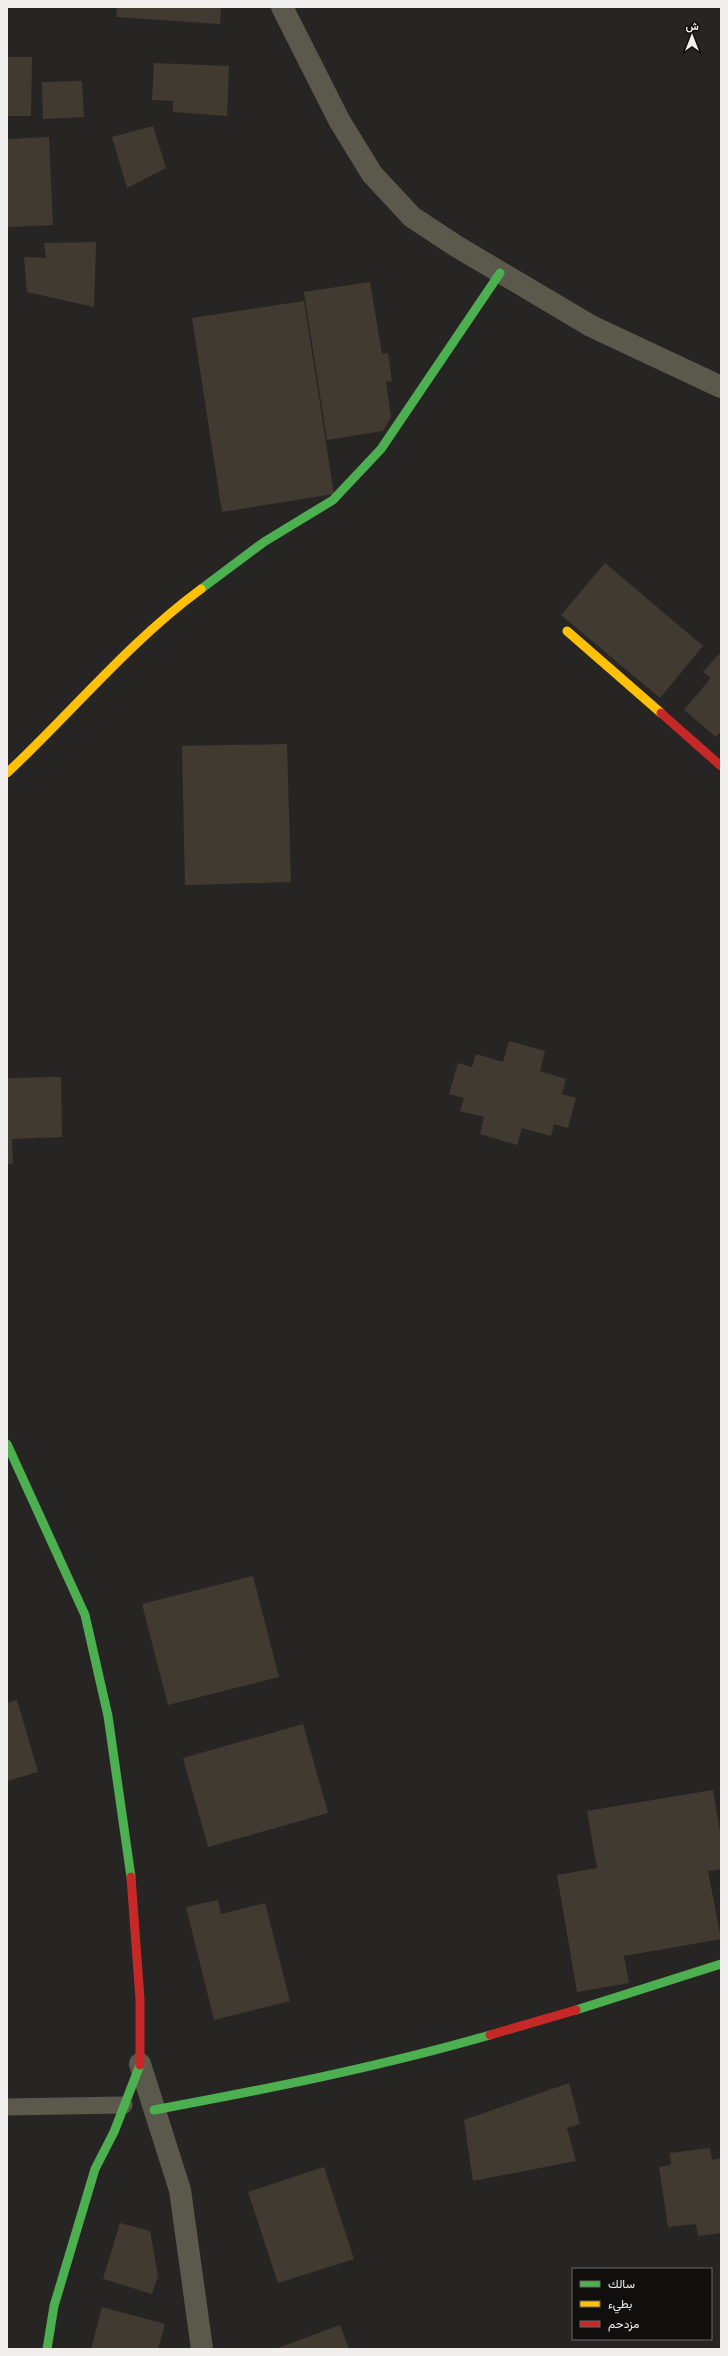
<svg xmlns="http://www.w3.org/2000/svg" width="728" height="2356" font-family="'DM Sans',Vazirmatn,sans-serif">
<rect width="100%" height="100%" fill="#272523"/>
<g fill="#413a30">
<polygon points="117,7 221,7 220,24 116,17"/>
<polygon points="7,57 32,57 31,116 7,116"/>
<polygon points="154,63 229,66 227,116 173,112 173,101 152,100"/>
<polygon points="82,81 84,117 43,119 42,82"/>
<polygon points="153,126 166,168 127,188 112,137"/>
<polygon points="49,137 53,225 7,227 7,139"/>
<polygon points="96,242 94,307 27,292 24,257 46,258 44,243"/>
<polygon points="370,282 382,354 388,353 392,381 386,382 391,417 383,431 327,440 304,292"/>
<polygon points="304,301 334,494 222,512 192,318"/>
<polygon points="605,563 703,646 660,698 561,615"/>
<polygon points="719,654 721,655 721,731 716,737 684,710 711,678 703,672"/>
<polygon points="287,744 291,882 185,885 182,746"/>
<polygon points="509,1041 545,1051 540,1071 566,1079 562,1094 576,1098 568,1128 554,1124 551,1136 522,1128 517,1145 480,1134 484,1117 460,1111 464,1098 449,1094 458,1063 472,1067 476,1054 503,1062"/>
<polygon points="61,1077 62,1137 12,1139 13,1164 7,1164 7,1078"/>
<polygon points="253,1576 279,1677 168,1705 142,1604"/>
<polygon points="17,1700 38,1772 7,1781 7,1703"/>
<polygon points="303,1724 328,1813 208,1847 183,1758"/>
<polygon points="713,1790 721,1837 721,1869 708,1871 721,1939 624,1956 629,1983 577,1992 557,1875 597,1868 587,1811"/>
<polygon points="218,1900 221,1914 265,1903 290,2001 214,2020 186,1907"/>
<polygon points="569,2083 580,2124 567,2128 576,2161 473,2181 464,2120"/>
<polygon points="710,2148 712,2160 721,2158 721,2233 698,2236 696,2224 668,2227 659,2167 671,2165 670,2153"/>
<polygon points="324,2167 354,2259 278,2283 248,2192"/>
<polygon points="120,2223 150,2231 158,2276 152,2294 103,2279"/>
<polygon points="102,2307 165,2324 158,2349 91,2349"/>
<polygon points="340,2325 349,2349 275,2349"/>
</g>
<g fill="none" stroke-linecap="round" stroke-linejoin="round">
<polyline stroke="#5b584c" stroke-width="17" points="7,2107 124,2105"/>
<g stroke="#5b584c" stroke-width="22">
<polyline points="282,7 339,120 372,174 412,217 456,246 591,326 721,387"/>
<polyline points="140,2064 180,2190 202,2349"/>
</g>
<g stroke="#4caf50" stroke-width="9">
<polyline points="201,589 264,542 333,500 381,449 500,273"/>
<polyline points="7,1444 85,1615 108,1716 131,1877"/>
<polyline points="576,2010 721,1964"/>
<path d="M154,2110c113,-21 225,-43 336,-75"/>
<polyline points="47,2349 54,2306 95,2169 114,2132 140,2065"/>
</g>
<g stroke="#ffc107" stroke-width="9">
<polyline points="567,631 661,713"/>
<path d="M7,773c65,-61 122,-131 194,-184"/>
</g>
<g stroke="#c62828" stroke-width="9">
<polyline points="661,713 721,766"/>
<polyline points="131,1877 140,1999 140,2065"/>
<polyline points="490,2035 576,2010"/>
</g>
</g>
<rect width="728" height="2356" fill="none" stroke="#f1efed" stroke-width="16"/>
<rect x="572" y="2268" width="140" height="72" fill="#100f0d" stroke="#6a6967"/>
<rect x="580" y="2281" width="20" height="6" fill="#4caf50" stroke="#6a6967"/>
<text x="608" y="2288" font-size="12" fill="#f1efed">سالك</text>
<rect x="580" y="2301" width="20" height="6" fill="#ffc107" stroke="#6a6967"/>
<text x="608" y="2308" font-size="12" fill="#f1efed">بطيء</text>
<rect x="580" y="2321" width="20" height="6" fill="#c62828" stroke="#6a6967"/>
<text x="608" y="2328" font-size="12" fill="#f1efed">مزدحم</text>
<g transform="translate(692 36)" stroke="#100f0d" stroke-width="3" paint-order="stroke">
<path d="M0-3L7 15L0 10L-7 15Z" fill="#f1efed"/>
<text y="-6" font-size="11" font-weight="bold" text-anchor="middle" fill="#f1efed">ش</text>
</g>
</svg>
